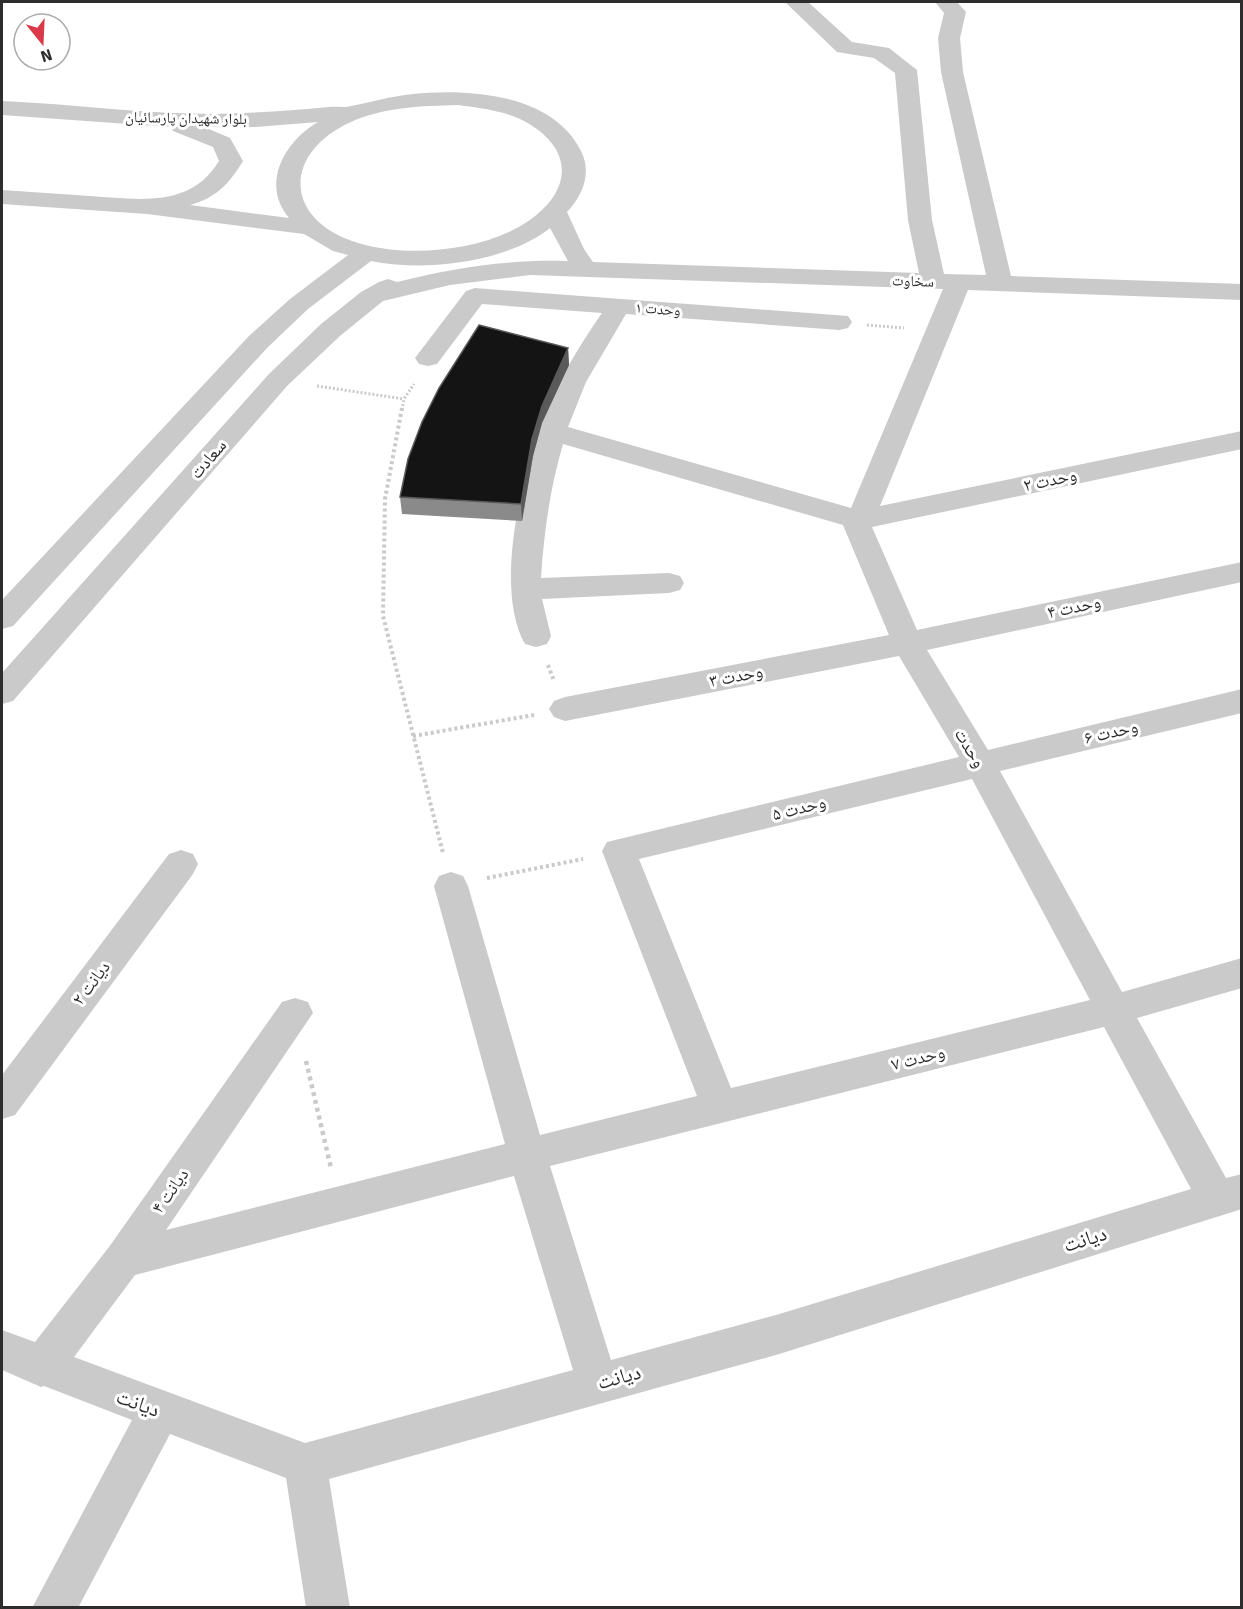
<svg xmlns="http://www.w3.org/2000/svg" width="1243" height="1609" font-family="Signika,'Noto Naskh Arabic',sans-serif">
<rect width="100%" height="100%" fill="#fff"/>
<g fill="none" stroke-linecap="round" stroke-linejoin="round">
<g stroke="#cacaca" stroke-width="3" stroke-dasharray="2 2" stroke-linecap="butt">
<polyline points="867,325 904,328"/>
<polyline points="317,386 404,399"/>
<polyline points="402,410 404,399 414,384"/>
</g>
<g stroke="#cacaca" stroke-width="4" stroke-dasharray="3 3" stroke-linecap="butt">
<polyline points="402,408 385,499 383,616 443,853"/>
<polyline points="548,665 554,681"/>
<polyline points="413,736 534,715"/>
<polyline points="487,878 583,859"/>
</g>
<polyline stroke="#cacaca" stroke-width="4.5" stroke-dasharray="4 4" stroke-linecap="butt" points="306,1061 331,1168"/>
<g fill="#cacaca" fill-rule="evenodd">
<path d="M785,2h23l44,40 37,6 28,22 15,150 12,54 42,1 -45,-203 -3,-34 6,-25 -9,-11h22l9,10 -6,26 3,34 48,204 231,8v16l-274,-10 -88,216 362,-75v18l-370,78 45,103 325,-68v20l-315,68 61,100 254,-61v24l-242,58 122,221 120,-34v30l-105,30 89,160 16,-4v35l-466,146 -447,124 21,129h-44l-20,-130 -116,-44 -92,174h-46l100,-188 -88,-34 -3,1 -39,-17v-40l33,12 74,-95 173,-245 13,-4 13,4 5,11 -147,217 339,-86 -71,-258 5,-10 12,-4 12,4 5,10 72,249 157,-39 -95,-245 5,-9 352,-85 -60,-101 -334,65 -11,-4 -5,-8 5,-8 11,-4 324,-62 -46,-110 -280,-81c-13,44 -19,88 -22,134l128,-5 11,3 4,7 -4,7 -11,3 -127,6 9,37 -4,8 -11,3 -11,-3c-34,-60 1,-189 28,-249 14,-29 31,-56 49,-82l-120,-9 -45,60 -9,2 -9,-2 -4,-6 51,-67 9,-3 373,28 4,6 -4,6 -9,2 -213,-16 -40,68 -18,45 283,81 92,-219 -413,-14 -80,10 -67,16 -43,35 -53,50 -274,315 -11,3v-31l267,-299 52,-50 40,-32 18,-10 9,-3 9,3c56,-14 113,-23 171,-21l-18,-33c-44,35 -126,44 -179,33l-63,48 -41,39 -254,278 -11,3v-29l247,-264 41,-37 58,-44 -15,-4 -29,-17 -157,-20 -145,-10v-14c29,2 59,4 88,6 47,3 100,13 129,-35l-6,-14 -40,-16 -3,-4 -168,-12v-14c71,3 142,13 213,13 38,-1 76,-3 114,-7 7,-1 16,1 22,-1 21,-4 41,-10 62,-12 55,-6 140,0 168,57 11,22 2,44 -14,61l17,37 9,13 326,11 -11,-53 -13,-147 -21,-15 -37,-6zM458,105c21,3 42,5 62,14 53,26 56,70 7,103 -45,30 -125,37 -175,19 -71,-26 -66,-90 -1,-119 33,-15 71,-16 107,-17zM318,122c-33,19 -58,62 -29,96l-99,-13c26,-7 39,-21 53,-44l-13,-23 -26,-11h52zM972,779l118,221 -359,88 -92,-229zM1104,1027l87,162 -415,126 -165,45 -61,-194zM514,1176l59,194 -268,73 -231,-86 61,-82z"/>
<polygon points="181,850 193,854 198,864 193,874 15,1115 2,1119 2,1075 169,854"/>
</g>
</g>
<polygon fill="#8a8a8a" points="568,348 569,365 542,423 533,456 522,521 402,514 400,497"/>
<polygon fill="#5a5a5a" points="568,348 569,365 542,423 533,456 522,521 521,504 532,439 542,406"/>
<polygon fill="#141414" stroke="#5a5a5a" stroke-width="1.5" points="479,325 568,348 542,406 532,439 521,504 400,497 408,459 422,422 439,388"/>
<g text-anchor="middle" stroke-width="6" stroke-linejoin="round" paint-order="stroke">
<g font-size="15" fill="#2d2d2d" stroke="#fff">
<text transform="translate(186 118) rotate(1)" y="5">بلوار شهیدان پارسائیان</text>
<text transform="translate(913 281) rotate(2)" y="5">سخاوت</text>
<text transform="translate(658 309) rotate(4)" y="5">وحدت ۱</text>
</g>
<g font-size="18" fill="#2d2d2d" stroke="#fff">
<text transform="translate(208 459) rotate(-49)" y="6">سعادت</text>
<text transform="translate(1050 480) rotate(-12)" y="6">وحدت ۲</text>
<text transform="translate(1074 607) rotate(-12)" y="6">وحدت ۴</text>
<text transform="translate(736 676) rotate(-11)" y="6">وحدت ۳</text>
<text transform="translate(1111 732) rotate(-13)" y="6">وحدت ۶</text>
<text transform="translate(970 748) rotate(59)" y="6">وحدت</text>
<text transform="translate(799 808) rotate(-14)" y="6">وحدت ۵</text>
<text transform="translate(91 983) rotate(-53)" y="6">دیانت ۲</text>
<text transform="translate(918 1058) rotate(-14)" y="6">وحدت ۷</text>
<text transform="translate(170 1191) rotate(-55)" y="6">دیانت ۴</text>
</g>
<g font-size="21" fill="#2d2d2d" stroke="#fff">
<text transform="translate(1085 1239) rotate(-17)" y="7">دیانت</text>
<text transform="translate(619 1377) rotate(-15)" y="7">دیانت</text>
<text transform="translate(138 1403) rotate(20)" y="7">دیانت</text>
</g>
</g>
<rect width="1243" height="1609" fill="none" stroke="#2d2d2d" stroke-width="6"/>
<g transform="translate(42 42) rotate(162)"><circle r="28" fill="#ffffff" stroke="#ababab" stroke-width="1.5"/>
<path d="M0-4.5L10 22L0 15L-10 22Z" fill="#d93948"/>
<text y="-9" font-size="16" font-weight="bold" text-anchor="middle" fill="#2d2d2d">N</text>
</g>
</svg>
